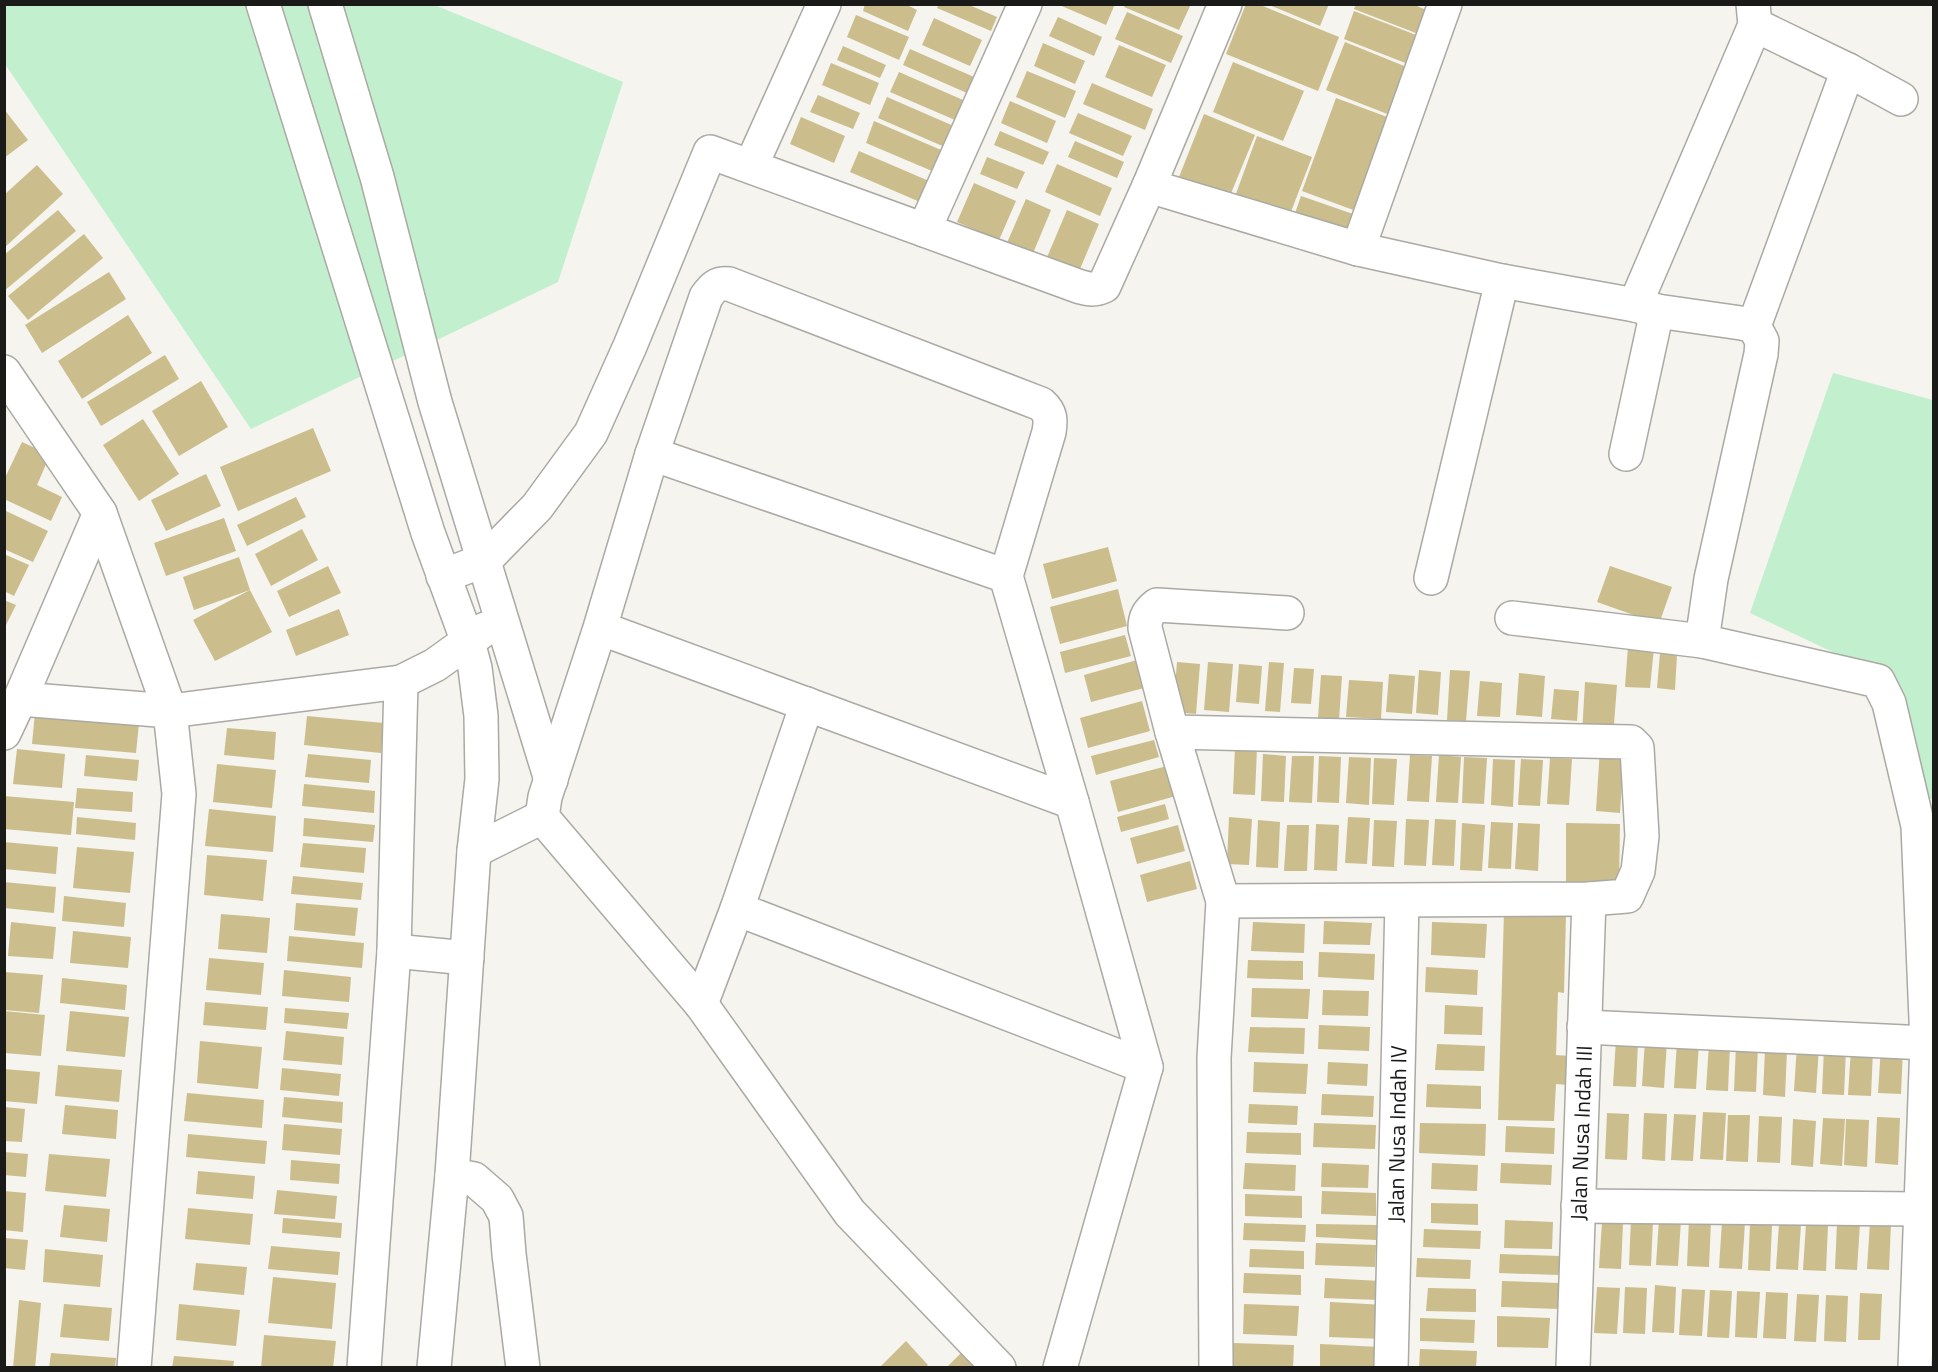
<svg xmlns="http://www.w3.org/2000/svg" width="1938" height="1372" font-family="'Titillium Web',sans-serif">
<rect width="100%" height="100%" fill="#f5f4ee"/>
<g fill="#c2f0ce">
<polygon points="432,4 623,82 558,282 251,429 5,64 5,5"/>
<polygon points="1833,373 1933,400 1933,799 1903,794 1896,682 1750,613"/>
</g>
<g fill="#cbbd8c">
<polygon points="865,4 905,4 917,10 908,31 863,11"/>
<polygon points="939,4 967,4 997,17 991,31 937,8"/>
<polygon points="1057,4 1115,4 1106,25"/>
<polygon points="1125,4 1191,4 1179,30 1124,7"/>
<polygon points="1246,4 1258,4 1339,37 1318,91 1226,54"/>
<polygon points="1267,4 1329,4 1320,26"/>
<polygon points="1356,4 1412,4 1436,14 1426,37 1354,9"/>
<polygon points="1354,11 1424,38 1413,66 1344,39"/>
<polygon points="1127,12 1183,36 1171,63 1115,39"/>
<polygon points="856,15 909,37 899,60 847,37"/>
<polygon points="1058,17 1102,37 1094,56 1049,36"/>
<polygon points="934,18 982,40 970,66 922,45"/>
<polygon points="1345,42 1414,70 1395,117 1326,90"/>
<polygon points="1043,43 1085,61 1075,84 1034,66"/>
<polygon points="1119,45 1166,65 1152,97 1105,77"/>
<polygon points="843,46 886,65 880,78 837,60"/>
<polygon points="910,49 974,77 967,93 903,65"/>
<polygon points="1233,62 1304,91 1283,141 1213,112"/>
<polygon points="831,63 879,83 870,105 822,85"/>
<polygon points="1027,71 1076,91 1065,118 1016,97"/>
<polygon points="899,72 963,100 955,120 890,92"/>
<polygon points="1092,83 1153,109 1145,130 1083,104"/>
<polygon points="818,95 860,113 853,129 810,112"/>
<polygon points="887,97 956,127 947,148 878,118"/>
<polygon points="1336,98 1390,118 1356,211 1302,191"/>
<polygon points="1010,101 1056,121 1047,143 1001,123"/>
<polygon points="4,109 28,140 4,158"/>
<polygon points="1078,113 1132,136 1123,156 1069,133"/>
<polygon points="1204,114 1255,135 1227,203 1177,182"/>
<polygon points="801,117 845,136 834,163 790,144"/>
<polygon points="874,121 941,150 932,171 866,143"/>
<polygon points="1000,131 1049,152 1043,165 994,145"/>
<polygon points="1257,136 1312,157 1287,222 1233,202"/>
<polygon points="1075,141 1124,162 1117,178 1068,157"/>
<polygon points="859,151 929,181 920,202 850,172"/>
<polygon points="987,157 1025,172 1017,189 980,174"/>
<polygon points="1057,164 1112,188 1100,216 1045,192"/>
<polygon points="37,165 63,194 4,248 4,195"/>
<polygon points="974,183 1016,201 999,240 957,222"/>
<polygon points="1301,196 1353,214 1344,240 1292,222"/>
<polygon points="1026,199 1051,210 1029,263 1003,252"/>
<polygon points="58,210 76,231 4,291 4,255"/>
<polygon points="1067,210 1099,224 1077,276 1045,262"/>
<polygon points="84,234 103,258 28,320 8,296"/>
<polygon points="109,272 126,299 42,353 25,325"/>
<polygon points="128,315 152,353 82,399 58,361"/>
<polygon points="165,355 179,379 101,426 87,402"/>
<polygon points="201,381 228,427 179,456 152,411"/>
<polygon points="143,419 179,474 139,501 103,445"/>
<polygon points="313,428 331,471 238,511 220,467"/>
<polygon points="22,442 50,455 37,485 62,497 51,521 4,499 4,480"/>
<polygon points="206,474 221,506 166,531 151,500"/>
<polygon points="296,497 306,517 247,546 237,525"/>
<polygon points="4,510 48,531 33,562 4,549"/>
<polygon points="224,518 236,551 166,576 154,543"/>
<polygon points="302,529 318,560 271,586 255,554"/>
<polygon points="1108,547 1117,581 1052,599 1043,564"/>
<polygon points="4,554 29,565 14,596 4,591"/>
<polygon points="239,557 250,590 194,610 183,577"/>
<polygon points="328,566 341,593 289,617 277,591"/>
<polygon points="1610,566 1672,587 1659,624 1597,602"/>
<polygon points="1118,589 1127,626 1060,644 1050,607"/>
<polygon points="250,590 272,632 215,661 193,620"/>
<polygon points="4,600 16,605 4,629"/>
<polygon points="339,609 349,635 296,656 286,630"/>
<polygon points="1125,635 1131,656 1065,673 1060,652"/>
<polygon points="1628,646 1654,648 1650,688 1625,687"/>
<polygon points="1660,653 1677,654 1675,690 1657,688"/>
<polygon points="1137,660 1144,688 1091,702 1084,675"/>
<polygon points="1177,662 1200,664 1196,714 1173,712"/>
<polygon points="1208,662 1233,664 1229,712 1204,710"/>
<polygon points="1269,662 1284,663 1280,712 1265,711"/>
<polygon points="1239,664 1262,666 1259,704 1236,702"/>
<polygon points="1294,668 1314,669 1311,704 1291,703"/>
<polygon points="1419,670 1441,672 1438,715 1416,713"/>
<polygon points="1450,670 1470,671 1466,721 1447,720"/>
<polygon points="1519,673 1545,676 1542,717 1516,715"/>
<polygon points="1389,674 1415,676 1412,714 1386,712"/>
<polygon points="1321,675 1342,676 1339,720 1318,718"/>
<polygon points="1349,680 1383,682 1381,719 1346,717"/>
<polygon points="1480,681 1502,683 1500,717 1477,716"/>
<polygon points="1585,682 1617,685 1613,737 1582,734"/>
<polygon points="1554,689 1579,691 1577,721 1551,719"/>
<polygon points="1142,701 1150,731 1088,748 1080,718"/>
<polygon points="36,703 140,713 136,753 32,744"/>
<polygon points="307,716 384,723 381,753 304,745"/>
<polygon points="227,728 276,732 274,760 224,755"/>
<polygon points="1154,740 1159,757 1096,775 1091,756"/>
<polygon points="1235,747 1257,748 1255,795 1233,794"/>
<polygon points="1600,748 1624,749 1620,813 1596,811"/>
<polygon points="17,749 65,754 62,788 13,784"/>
<polygon points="308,754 371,760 369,783 305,777"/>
<polygon points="1263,754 1286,756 1284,802 1261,801"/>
<polygon points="86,755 139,760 137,781 84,776"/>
<polygon points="1410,755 1432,756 1429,802 1407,801"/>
<polygon points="1439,755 1461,757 1458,803 1436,802"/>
<polygon points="1292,756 1314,756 1312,803 1289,802"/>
<polygon points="1319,756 1341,757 1339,803 1317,802"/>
<polygon points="1349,757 1371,758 1369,805 1346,803"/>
<polygon points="1464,757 1487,758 1484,804 1462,803"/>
<polygon points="1374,758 1397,759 1394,805 1372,804"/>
<polygon points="1550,758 1572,759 1569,805 1547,804"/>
<polygon points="1493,759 1515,760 1513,807 1491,805"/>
<polygon points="1521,759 1543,760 1540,806 1518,805"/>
<polygon points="217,764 276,770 272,808 213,802"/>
<polygon points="1167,766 1176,796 1118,812 1110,781"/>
<polygon points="304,784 375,791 374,813 302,806"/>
<polygon points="77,788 133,792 132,812 75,808"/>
<polygon points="4,796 74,802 71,835 4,829"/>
<polygon points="1165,804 1169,819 1121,832 1117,817"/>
<polygon points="209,809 276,816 273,852 205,846"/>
<polygon points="77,817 136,823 135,840 76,834"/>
<polygon points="1229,817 1252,819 1249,865 1227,864"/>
<polygon points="1348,817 1370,818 1367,864 1345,863"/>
<polygon points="304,818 375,825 373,842 303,836"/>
<polygon points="1406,819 1429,820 1426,866 1404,865"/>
<polygon points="1435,819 1456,820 1454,866 1432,865"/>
<polygon points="1258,820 1280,822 1278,868 1256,867"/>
<polygon points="1374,820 1397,821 1394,867 1372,866"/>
<polygon points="1491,822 1513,823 1511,869 1488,868"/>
<polygon points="1462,823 1485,825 1482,871 1460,870"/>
<polygon points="1518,823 1540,824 1538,871 1515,869"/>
<polygon points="1566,823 1620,824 1619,887 1566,887"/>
<polygon points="1316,824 1339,825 1337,871 1314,870"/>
<polygon points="1178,825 1185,851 1137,864 1130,838"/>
<polygon points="1287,825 1309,825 1307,871 1284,871"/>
<polygon points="4,842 58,847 56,874 4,869"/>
<polygon points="303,843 366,848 364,873 300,867"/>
<polygon points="77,847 134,852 130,893 73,888"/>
<polygon points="207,855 267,860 263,901 204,895"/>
<polygon points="1190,861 1197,889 1147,902 1140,875"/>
<polygon points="293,876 363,883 361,900 291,894"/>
<polygon points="4,882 56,887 54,913 4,908"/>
<polygon points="64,896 126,903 124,927 62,921"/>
<polygon points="296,903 358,908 355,936 294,930"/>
<polygon points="1504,912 1566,913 1564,993 1558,992 1556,1055 1569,1056 1568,1085 1556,1084 1554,1121 1498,1120"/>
<polygon points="221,914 270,918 267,953 218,949"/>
<polygon points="1324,921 1372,923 1370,945 1323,944"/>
<polygon points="11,922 56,927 53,959 8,956"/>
<polygon points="1253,922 1305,924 1304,953 1251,951"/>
<polygon points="1432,922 1487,924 1485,958 1431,955"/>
<polygon points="73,931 131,937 128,968 70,963"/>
<polygon points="289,936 364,943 362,968 287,961"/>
<polygon points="1319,952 1375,954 1374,980 1318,977"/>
<polygon points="209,958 264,963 261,995 206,990"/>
<polygon points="1248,960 1303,961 1303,980 1247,978"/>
<polygon points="1426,967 1478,970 1477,995 1425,992"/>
<polygon points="284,970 351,977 349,1002 282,996"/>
<polygon points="4,972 43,975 39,1013 4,1010"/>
<polygon points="62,978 127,985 125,1010 60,1003"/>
<polygon points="1252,988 1310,989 1308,1019 1251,1017"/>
<polygon points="1323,990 1369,991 1368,1016 1322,1015"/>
<polygon points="205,1002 268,1007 266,1030 203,1025"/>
<polygon points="1445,1005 1483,1007 1482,1035 1444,1034"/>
<polygon points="285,1008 349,1013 347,1029 284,1023"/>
<polygon points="4,1011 45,1015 41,1056 4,1053"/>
<polygon points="70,1011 129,1017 125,1057 66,1051"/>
<polygon points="1319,1025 1370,1027 1369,1051 1318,1049"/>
<polygon points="1250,1027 1305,1028 1304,1054 1248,1052"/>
<polygon points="286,1031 344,1037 342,1065 283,1060"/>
<polygon points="1616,1040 1638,1041 1636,1087 1613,1086"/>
<polygon points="1645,1040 1667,1041 1664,1088 1642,1086"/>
<polygon points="200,1041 262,1047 258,1089 197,1083"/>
<polygon points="1677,1042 1699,1043 1696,1089 1674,1088"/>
<polygon points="1437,1044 1485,1046 1484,1071 1435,1070"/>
<polygon points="1709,1044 1730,1045 1728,1091 1706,1090"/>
<polygon points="1736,1045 1758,1046 1756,1092 1734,1091"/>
<polygon points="1797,1045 1819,1046 1816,1093 1794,1091"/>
<polygon points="1881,1047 1903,1048 1901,1094 1878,1093"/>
<polygon points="1824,1048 1846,1049 1844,1095 1822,1094"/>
<polygon points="1765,1049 1787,1050 1785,1097 1763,1095"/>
<polygon points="1851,1049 1873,1050 1871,1096 1848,1095"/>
<polygon points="1254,1062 1308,1064 1306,1094 1253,1092"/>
<polygon points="1328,1062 1368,1064 1367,1086 1327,1084"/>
<polygon points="58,1065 122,1070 119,1102 55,1096"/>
<polygon points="282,1068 341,1074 339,1096 280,1090"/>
<polygon points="4,1069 40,1072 37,1104 4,1101"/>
<polygon points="1427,1084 1481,1086 1481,1109 1426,1107"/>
<polygon points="187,1093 264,1100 262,1128 184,1121"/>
<polygon points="1322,1094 1374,1096 1373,1117 1321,1115"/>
<polygon points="284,1097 343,1102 342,1123 282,1117"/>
<polygon points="1249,1104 1298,1106 1297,1125 1248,1123"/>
<polygon points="65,1105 118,1110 116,1139 62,1134"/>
<polygon points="4,1107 25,1109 22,1142 4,1141"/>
<polygon points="1703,1112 1726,1113 1723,1160 1700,1159"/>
<polygon points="1607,1113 1629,1114 1627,1160 1605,1159"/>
<polygon points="1644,1113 1667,1114 1665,1161 1642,1159"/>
<polygon points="1674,1114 1696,1115 1693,1161 1671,1160"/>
<polygon points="1728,1115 1750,1115 1748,1162 1726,1161"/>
<polygon points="1759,1116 1782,1117 1780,1163 1757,1162"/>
<polygon points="1877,1117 1900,1118 1898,1165 1875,1163"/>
<polygon points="1823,1118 1845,1119 1842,1166 1820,1164"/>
<polygon points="1793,1119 1816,1121 1813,1167 1791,1165"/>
<polygon points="1846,1119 1869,1120 1867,1167 1844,1165"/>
<polygon points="1314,1123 1376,1125 1375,1149 1313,1147"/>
<polygon points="1420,1123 1486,1124 1485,1156 1419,1153"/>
<polygon points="284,1124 342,1129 340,1155 282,1150"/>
<polygon points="1506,1126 1555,1128 1554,1154 1505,1152"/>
<polygon points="1247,1132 1301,1133 1301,1155 1246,1153"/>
<polygon points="188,1134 267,1141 265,1164 186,1157"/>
<polygon points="4,1152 28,1154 26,1177 4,1175"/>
<polygon points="49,1154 110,1159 106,1197 45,1191"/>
<polygon points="291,1160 340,1164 339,1184 290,1180"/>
<polygon points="1245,1163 1296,1165 1295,1191 1243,1189"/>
<polygon points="1322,1163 1369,1165 1368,1188 1321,1187"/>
<polygon points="1432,1163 1478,1165 1477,1191 1431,1189"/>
<polygon points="1501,1163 1552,1165 1551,1185 1500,1183"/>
<polygon points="198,1171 255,1176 253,1199 196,1194"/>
<polygon points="277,1190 337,1196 335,1219 274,1214"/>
<polygon points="4,1191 26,1193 23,1232 4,1230"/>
<polygon points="1322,1191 1376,1193 1376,1216 1321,1214"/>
<polygon points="1245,1194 1302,1196 1302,1218 1245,1216"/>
<polygon points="1431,1203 1478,1204 1478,1225 1431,1223"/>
<polygon points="64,1205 110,1209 107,1242 60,1237"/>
<polygon points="188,1208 253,1214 250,1245 185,1239"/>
<polygon points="283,1218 342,1223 341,1238 282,1233"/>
<polygon points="1631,1219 1653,1220 1651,1266 1629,1265"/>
<polygon points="1659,1219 1681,1220 1678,1266 1656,1265"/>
<polygon points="1689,1219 1711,1221 1709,1267 1687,1266"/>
<polygon points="1505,1220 1553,1222 1552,1249 1504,1248"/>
<polygon points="1722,1221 1745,1222 1742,1269 1719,1268"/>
<polygon points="1602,1222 1623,1223 1621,1269 1599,1268"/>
<polygon points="1870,1222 1891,1223 1889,1270 1867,1269"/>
<polygon points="1244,1223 1306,1225 1305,1242 1243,1240"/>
<polygon points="1750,1223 1772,1225 1770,1271 1748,1270"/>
<polygon points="1779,1223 1801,1224 1798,1270 1776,1269"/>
<polygon points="1837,1223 1860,1223 1857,1270 1835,1269"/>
<polygon points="1316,1224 1377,1225 1376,1240 1316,1237"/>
<polygon points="1806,1224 1828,1225 1826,1271 1803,1270"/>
<polygon points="1424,1229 1481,1231 1480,1249 1423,1247"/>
<polygon points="4,1238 28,1240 25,1270 4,1268"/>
<polygon points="1316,1243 1376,1245 1375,1267 1315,1265"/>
<polygon points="271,1246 340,1252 338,1275 268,1269"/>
<polygon points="45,1249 103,1255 100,1287 43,1282"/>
<polygon points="1250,1249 1304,1251 1304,1269 1249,1267"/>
<polygon points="1500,1254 1559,1256 1559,1275 1499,1273"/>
<polygon points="1417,1258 1471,1260 1470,1279 1416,1277"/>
<polygon points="196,1263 247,1267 244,1295 193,1290"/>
<polygon points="1244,1273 1301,1275 1301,1295 1243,1293"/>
<polygon points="273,1277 336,1283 332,1329 268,1323"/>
<polygon points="1325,1278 1380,1281 1379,1300 1324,1298"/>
<polygon points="1502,1281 1560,1283 1559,1309 1501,1307"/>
<polygon points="1655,1285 1676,1287 1674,1333 1652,1332"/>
<polygon points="1597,1287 1620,1288 1617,1334 1594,1333"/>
<polygon points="1625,1287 1647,1288 1645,1334 1623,1333"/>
<polygon points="1428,1288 1476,1289 1476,1312 1426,1311"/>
<polygon points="1682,1289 1705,1290 1702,1336 1679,1335"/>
<polygon points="1710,1290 1732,1291 1729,1338 1707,1337"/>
<polygon points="1737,1291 1760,1292 1757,1338 1735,1337"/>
<polygon points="1766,1292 1788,1293 1786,1339 1763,1338"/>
<polygon points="1860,1293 1882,1294 1880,1340 1858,1340"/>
<polygon points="1797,1294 1819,1295 1816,1342 1794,1341"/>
<polygon points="1826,1295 1848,1296 1846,1342 1824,1341"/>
<polygon points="19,1300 41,1303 35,1368 13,1368"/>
<polygon points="1330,1302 1385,1305 1383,1339 1329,1337"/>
<polygon points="64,1304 112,1308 109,1341 60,1337"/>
<polygon points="179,1304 240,1310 236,1346 176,1340"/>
<polygon points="1244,1304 1299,1306 1297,1336 1243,1334"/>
<polygon points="1497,1316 1550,1318 1548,1348 1497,1347"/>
<polygon points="1420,1318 1475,1320 1474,1343 1420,1341"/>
<polygon points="264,1335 336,1341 333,1368 261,1368"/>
<polygon points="906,1341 928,1365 925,1368 879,1368"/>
<polygon points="1233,1343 1294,1345 1293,1368 1233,1368"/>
<polygon points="1320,1344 1380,1347 1379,1368 1320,1368"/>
<polygon points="1420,1349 1477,1351 1476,1368 1419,1368"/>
<polygon points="51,1353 116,1358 115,1368 49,1368"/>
<polygon points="961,1353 974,1368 946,1368"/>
<polygon points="174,1356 234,1361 233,1368 172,1368"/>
</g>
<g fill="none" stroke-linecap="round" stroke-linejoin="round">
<defs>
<g id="minor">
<polyline points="263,4 428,533 468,642 475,668 481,716 482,779 474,851 452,1175 434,1368"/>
<polyline points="325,4 377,177 435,402 551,780"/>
<polyline points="1755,25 1848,70 1901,99"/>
<polyline points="751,166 824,4"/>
<polyline points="1149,186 1358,249 1502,281 1635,305 1657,311 1741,323 1754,326 1762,341 1761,354 1711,579 1702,641 1878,681 1889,703 1918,826 1927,1043 1915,1368"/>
<polyline points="924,230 1025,4"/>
<polyline points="1358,249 1445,4"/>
<polyline points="1635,305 1755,25 1753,4"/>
<polyline points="1754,326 1848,70"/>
<polyline points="4,372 100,513 170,711 401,682 435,665 485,629"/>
<polyline points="652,454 1006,576"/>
<polyline points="1626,454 1657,311"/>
<polyline points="100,513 20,699 170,711 179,794 134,1368"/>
<path d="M443,576l42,-16 52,-53 54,-74 39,-87 80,-194 365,133c11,4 19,6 29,1l45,-100 76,-182"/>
<polyline points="1431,578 1502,281"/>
<polyline points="1512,618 1702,641"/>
<path d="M600,628l472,174 -66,-226 43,-144c2,-12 2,-19 -8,-28l-312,-120c-12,-1 -16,3 -23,13l-54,157 -52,174 -55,169 -3,20 159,187 149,209 149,155"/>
<polyline points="807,704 737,909 1146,1067"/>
<polyline points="1172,732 1631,742 1637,748 1642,836 1638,871 1627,896 1589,899 1223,901"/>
<polyline points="4,733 20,699"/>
<polyline points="474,851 542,817"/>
<polyline points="394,951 467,958"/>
<polyline points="701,1004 737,909"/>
<polyline points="1584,1027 1927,1043"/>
<polyline points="452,1175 474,1179 497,1199 506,1216 509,1254 523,1368"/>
<polyline points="1578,1206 1920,1209"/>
<polyline points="364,1368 394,951 401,682"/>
<polyline points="1060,1368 1146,1067 1072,802"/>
<path d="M1216,1368l-2,-310 9,-157 -51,-169 -27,-104c0,-10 3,-16 12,-23l130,8"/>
<polyline points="1391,1368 1402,901"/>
<polyline points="1573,1368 1589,899"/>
</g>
</defs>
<use href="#minor" stroke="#aaa9a3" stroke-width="36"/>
<use href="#minor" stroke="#fff" stroke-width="33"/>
</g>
<g text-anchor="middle" stroke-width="4.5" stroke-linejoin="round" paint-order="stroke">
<g font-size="22" fill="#1a1a18" stroke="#fff">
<text transform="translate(1581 1133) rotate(-88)" y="8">Jalan Nusa Indah III</text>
<text transform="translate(1397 1134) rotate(-89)" y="8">Jalan Nusa Indah IV</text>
</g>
</g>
<rect width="1938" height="1372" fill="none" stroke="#1a1a18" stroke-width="12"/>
</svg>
